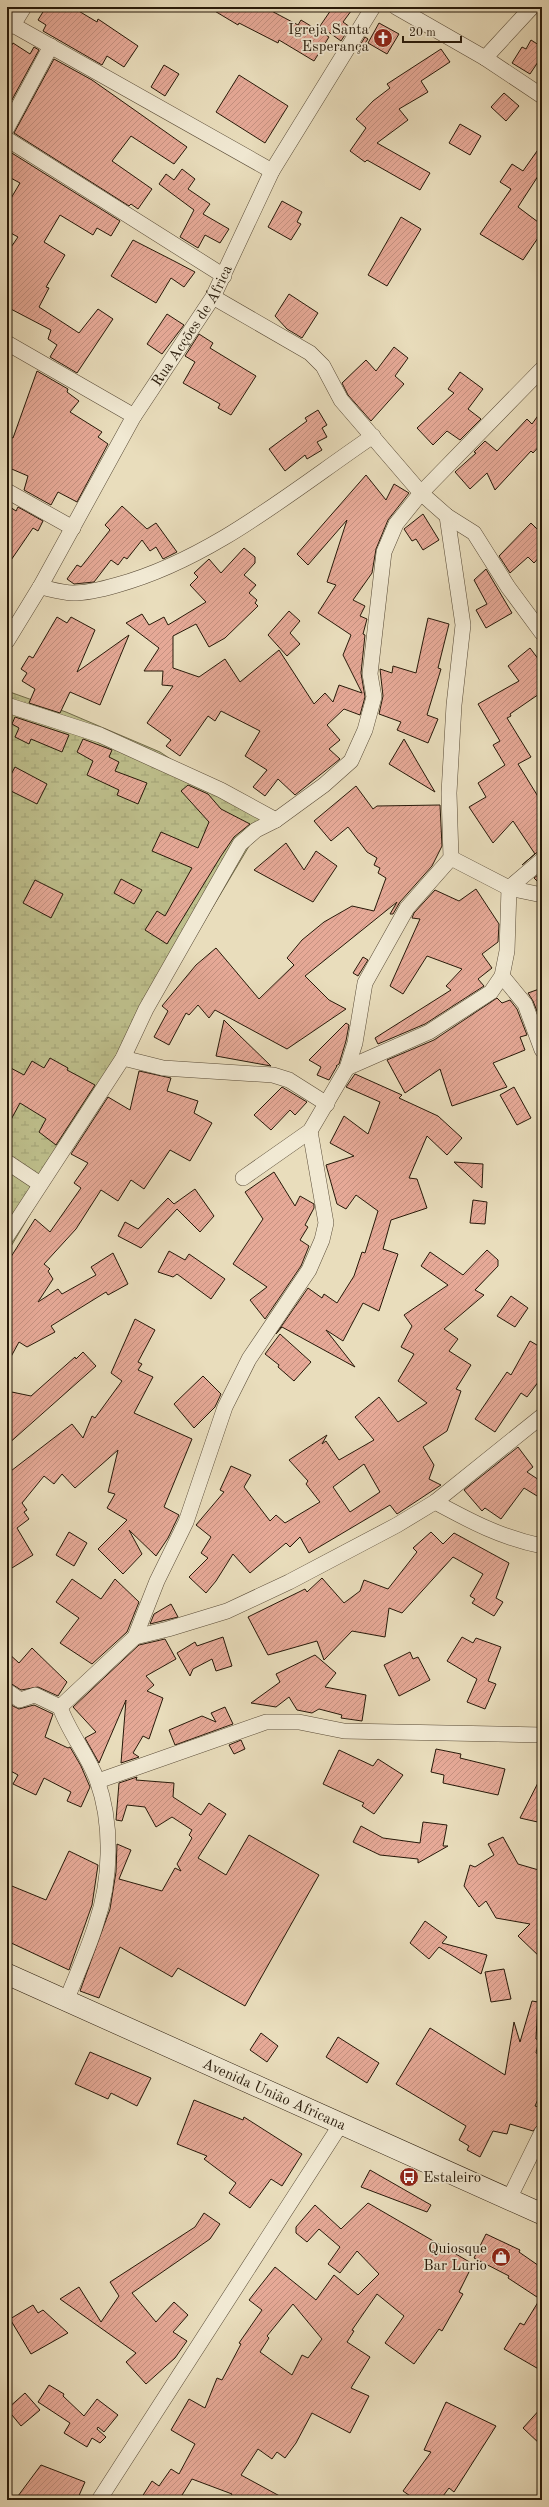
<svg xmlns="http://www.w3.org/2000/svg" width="549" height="2507" font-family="'Old Standard TT',serif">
<defs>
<pattern id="wetland-marsh" width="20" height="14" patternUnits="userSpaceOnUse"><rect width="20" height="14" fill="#bebf8c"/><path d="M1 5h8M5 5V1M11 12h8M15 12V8" fill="none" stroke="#a3a477"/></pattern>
<pattern id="building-hatch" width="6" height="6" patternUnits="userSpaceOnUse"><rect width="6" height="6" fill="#e6a997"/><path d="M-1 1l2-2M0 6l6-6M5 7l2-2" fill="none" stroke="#c59181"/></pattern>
</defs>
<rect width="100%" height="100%" fill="#e9ddbc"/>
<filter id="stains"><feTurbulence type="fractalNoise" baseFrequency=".005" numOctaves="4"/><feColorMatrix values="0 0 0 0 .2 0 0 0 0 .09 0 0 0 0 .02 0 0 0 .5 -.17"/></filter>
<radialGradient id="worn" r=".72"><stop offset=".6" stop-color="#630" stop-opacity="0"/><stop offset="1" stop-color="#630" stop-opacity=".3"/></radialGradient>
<polygon fill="url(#wetland-marsh)" stroke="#726c4a" points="7,691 66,712 160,752 264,821 7,1253"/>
<g fill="url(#building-hatch)" stroke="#271909" fill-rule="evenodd">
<polygon points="46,7 72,7 97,22 98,19 138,46 124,67 107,56 102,65 43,31 46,25 38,20"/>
<polygon points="208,7 264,7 298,25 301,20 329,37 314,61 279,40 278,43 239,23 238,25"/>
<polygon points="333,7 354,7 343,22 350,27 341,41 320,26"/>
<polygon points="379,23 399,34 387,54 368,43"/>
<polygon points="365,37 368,39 358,53 356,52"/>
<polygon points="531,40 542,47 542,56 530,74 512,63 522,47 526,49"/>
<polygon points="13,43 30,54 34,47 39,50 7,109 7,53"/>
<polygon points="441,49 450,62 421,81 428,92 399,109 408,120 377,143 430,173 420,190 367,160 365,162 350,151 366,128 356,119 373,101 390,88 387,84"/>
<polygon points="54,59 92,80 187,147 174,164 131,136 112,161 152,189 138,209 131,204 129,206 14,133"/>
<polygon points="164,65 179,74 165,96 151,87"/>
<polygon points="239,75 288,106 265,143 216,112"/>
<polygon points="504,93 519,106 506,121 491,107"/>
<polygon points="460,124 481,136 470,155 449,143"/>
<polygon points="542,144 542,170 518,207 542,225 542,232 523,260 480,234 511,189 500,182 512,164 523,171"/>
<polygon points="7,150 120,221 111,236 97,228 93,235 60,215 44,242 65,255 46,287 49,288 39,307 79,333 98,309 113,319 77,373 50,357 57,345 48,339 51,330 7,307 7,253 18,237 7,231 7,205 20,183 7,176"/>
<polygon points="182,169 195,179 188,189 210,204 203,214 229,229 220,243 205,235 198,248 180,237 194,210 159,184 166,174 174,180"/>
<polygon points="282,201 302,212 297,222 301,224 291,240 268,227"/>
<polygon points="401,217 421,229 387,286 368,275"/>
<polygon points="133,240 176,262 195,272 184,287 171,278 156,303 111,276"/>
<polygon points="289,294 318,313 302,338 287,329 275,316"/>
<polygon points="167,314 184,325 162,354 147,344"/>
<polygon points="199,334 213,343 210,348 256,376 231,415 218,408 220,404 183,383 195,362 185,356"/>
<polygon points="394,347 408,358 395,376 404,384 371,421 348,395 342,383 366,360 376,371"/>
<polygon points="37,371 68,389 67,392 79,401 70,412 102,432 98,437 108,444 77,502 58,492 51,505 24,490 28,476 7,467 7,436 13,438"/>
<polygon points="460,372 483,389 468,409 481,419 460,440 447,431 433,445 417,428 454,393 448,389"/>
<polygon points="318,410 327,425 322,428 327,437 317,442 322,450 307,459 305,455 285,471 269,449 307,421 305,418"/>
<polygon points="542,410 542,443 533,453 531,451 495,490 487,473 470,489 455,472 476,453 474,452 485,441 497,451 527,419 532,424"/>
<polygon points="366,475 386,500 394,484 409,493 388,520 376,549 372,573 353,600 365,606 360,616 367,619 363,634 365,635 361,673 365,697 360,715 344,709 327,725 340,740 329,749 340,759 295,795 278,779 265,796 253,787 267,770 245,756 260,731 221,711 215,721 208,716 180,756 166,746 171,740 147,723 173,686 162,685 163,671 144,671 159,648 126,623 142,614 149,625 164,617 168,625 206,602 190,585 198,577 194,573 209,559 221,573 244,548 255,557 255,563 244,575 256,585 249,593 257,600 255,603 258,606 225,638 209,647 196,624 173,636 173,668 199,677 225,659 240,682 279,650 314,704 325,693 333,702 339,685 362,693 343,655 351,635 318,613 336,585 327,582 347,520 308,565 297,554"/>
<polygon points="7,505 16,511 18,507 43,521 38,531 33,528 7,566"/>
<polygon points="122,506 147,529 156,523 177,552 163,559 156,547 150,551 142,540 127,559 124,557 118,565 111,560 94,582 74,584 67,579 77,565 81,567 110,530 105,525"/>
<polygon points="423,514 439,540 423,550 416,539 412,541 404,529"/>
<polygon points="531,523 542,534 542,554 534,563 528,557 510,573 499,556"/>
<polygon points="486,569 512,613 486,628 476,610 487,604 474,580"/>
<polygon points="289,611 300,621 290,633 300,644 287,656 268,635"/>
<polygon points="57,617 67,623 71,617 95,630 77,672 129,635 100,705 70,692 60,713 29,703 35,689 22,681 27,673 21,669 29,656 33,658"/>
<polygon points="428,618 449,624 438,668 441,669 427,715 438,719 428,743 397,730 401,722 379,714 383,696 380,669 392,673 393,666 416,673"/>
<polygon points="530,648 542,664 542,692 510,714 511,716 507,718 531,757 518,764 542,803 542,851 536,853 522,865 535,854 513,821 493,843 469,807 486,797 478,783 505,765 493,745 500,741 478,704 519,681 508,666"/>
<polygon points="15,717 69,735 62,752 31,739 29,744 15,737 19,728 12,724"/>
<polygon points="83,739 112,750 109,757 119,762 115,771 147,783 138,804 117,795 119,790 87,775 93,761 77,752"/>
<polygon points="404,739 415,758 435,792 389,764"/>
<polygon points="15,767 47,784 37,804 7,789 7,782"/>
<polygon points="188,785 208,794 221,809 250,824 234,837 221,856 167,944 145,930 157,911 165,916 192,868 152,851 161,832 198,848 209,822 181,791"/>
<polygon points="356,786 373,809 377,806 440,805 442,846 432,866 400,902 393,914 390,914 397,902 305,976 329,1000 346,1009 287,1049 215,1010 209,1018 198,1005 189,1015 186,1013 169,1045 154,1037 168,1011 162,1006 196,965 216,948 259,999 294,965 287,958 302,940 324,922 352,906 374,911 386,878 378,873 380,868 374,865 377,858 367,852 348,827 331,841 314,821"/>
<polygon points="286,843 304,870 316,851 337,866 313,902 254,870"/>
<polygon points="542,872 542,886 534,878"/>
<polygon points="121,879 142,890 134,904 114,893"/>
<polygon points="35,880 63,894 51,918 23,903"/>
<polygon points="476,889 499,924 498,942 482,954 492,968 478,979 484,986 425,1024 378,1044 375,1038 451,990 446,986 462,969 427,956 403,994 390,986 420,919 412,918 414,913 435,890 459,901"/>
<polygon points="363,957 368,960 358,976 353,973"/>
<polygon points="542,988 542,1024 533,1001 528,993"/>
<polygon points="497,998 502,1003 510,1000 517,1009 527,1035 520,1037 525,1050 493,1063 507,1087 452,1106 440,1069 405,1093 387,1060 434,1040"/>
<polygon points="224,1020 238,1034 271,1066 216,1056"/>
<polygon points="346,1023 349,1025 346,1041 339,1064 336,1066 337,1066 329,1080 317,1075 321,1067 309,1060"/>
<polygon points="50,1058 68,1068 67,1070 95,1085 56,1145 39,1132 46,1119 20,1103 7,1127 7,1066 24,1075 32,1061 44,1068"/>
<polygon points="139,1071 171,1078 167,1091 198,1101 194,1113 212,1123 190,1161 170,1150 144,1189 131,1180 118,1201 101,1190 76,1229 44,1264 50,1269 48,1271 53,1279 38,1302 58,1289 62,1294 96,1275 91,1267 113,1253 128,1284 108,1295 106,1292 51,1326 55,1332 27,1347 19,1342 7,1364 7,1263 35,1219 50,1232 81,1188 74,1183 88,1163 71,1154 108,1097 130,1110"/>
<polygon points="355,1074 402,1095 399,1098 438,1116 462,1138 447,1155 427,1136 409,1178 417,1179 427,1208 391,1220 383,1249 398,1254 379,1311 363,1303 343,1341 326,1330 355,1367 282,1327 276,1334 308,1288 322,1298 324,1294 337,1303 354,1276 362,1252 365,1253 378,1211 356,1195 346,1209 337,1204 326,1165 354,1156 330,1143 344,1116 368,1134 380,1102 346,1087"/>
<polygon points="282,1087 307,1102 295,1115 290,1110 271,1130 254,1115"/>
<polygon points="514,1087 531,1118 517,1125 500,1095"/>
<polygon points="454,1162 483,1164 482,1188"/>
<polygon points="274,1172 295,1206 300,1196 314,1204 314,1208 305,1225 308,1227 300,1240 309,1246 301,1266 265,1319 250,1300 267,1287 233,1264 263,1219 245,1192"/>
<polygon points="195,1189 214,1216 200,1232 177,1209 141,1248 118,1236 125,1222 138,1229 168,1198 174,1204"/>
<polygon points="473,1200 487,1202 485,1224 470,1223"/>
<path d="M487,1250l11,10v6l-23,24 9,5 -40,34 14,10 -9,12 22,14 -15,24 5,2 -14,40 -24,16 11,18 -5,14 12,6 -44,29 -7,-9 -81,48 -9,-16 -10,10 -4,-4 -36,30 -17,-19 -17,27 -10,12 -17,-16 19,-19 -7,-5 10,-16 -15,-12 28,-33 -4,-2 11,-24 20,9 -7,12 26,34 6,-6 9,8 35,-21 -14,-18 2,-3 -19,-21 38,-25 -5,9 4,-3 13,19 35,-20 -19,-23 24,-20 19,25 29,-19 -29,-22 16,-27 -13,-7 11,-21 -8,-11 44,-30 -27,-19 9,-14 33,23zM364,1464l16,28 -30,20 -17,-25z"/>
<polygon points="169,1251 185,1260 189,1254 225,1279 211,1299 177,1274 173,1277 158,1272"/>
<polygon points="511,1296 528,1308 515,1327 497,1316"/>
<polygon points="135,1319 155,1330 138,1362 142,1364 138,1370 153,1377 134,1413 192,1439 164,1507 179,1515 168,1538 156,1556 129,1530 142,1554 123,1574 98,1549 127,1520 107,1508 115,1494 108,1492 118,1450 75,1488 62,1474 54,1484 44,1476 22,1503 27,1510 24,1512 29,1519 17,1528 33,1555 7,1571 7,1474 72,1424 83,1438 92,1416 95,1418 122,1381 111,1373"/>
<polygon points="280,1334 311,1362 294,1381 278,1367 279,1365 265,1354"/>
<polygon points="530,1341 542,1348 542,1377 527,1397 521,1393 495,1432 475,1419 507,1372 511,1375"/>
<polygon points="83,1352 96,1366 7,1445 7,1391 31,1396 75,1357 76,1359"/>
<polygon points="203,1376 221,1394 215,1407 194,1428 174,1404"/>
<polygon points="518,1447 533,1467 527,1472 542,1482 542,1499 524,1488 501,1519 485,1508 482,1511 464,1490"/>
<polygon points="69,1532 87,1543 74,1566 56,1555"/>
<polygon points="431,1532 443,1544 454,1533 509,1563 496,1598 503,1602 494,1616 472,1603 475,1599 470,1596 483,1574 453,1557 402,1613 389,1608 385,1637 352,1631 324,1660 317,1641 268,1655 248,1617 305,1589 307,1592 322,1578 344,1603 360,1591 364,1580 388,1589 417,1552 413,1548"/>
<polygon points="72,1579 101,1599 115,1579 139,1602 127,1632 92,1664 60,1643 79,1618 56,1602"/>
<polygon points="171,1604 178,1617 150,1624 154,1614"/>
<polygon points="223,1637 232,1666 216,1671 212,1659 193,1669 190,1676 177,1653 195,1642 197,1646"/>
<polygon points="462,1637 473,1643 476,1638 501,1647 488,1681 496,1684 485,1709 467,1702 477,1679 447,1661"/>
<polygon points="165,1639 176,1659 146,1676 154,1685 147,1691 163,1698 149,1739 143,1736 133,1753 139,1757 121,1763 126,1700 99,1763 85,1738 96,1732 73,1707 139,1645"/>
<polygon points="32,1648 67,1682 58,1696 38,1687 21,1690 7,1681 7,1652 19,1663"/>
<polygon points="410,1652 413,1659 418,1657 430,1680 399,1696 384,1665"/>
<polygon points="315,1655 336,1673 325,1687 366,1695 362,1721 341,1718 342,1715 319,1709 312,1713 297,1710 289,1697 276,1707 251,1703 280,1682 276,1674"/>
<polygon points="11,1705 19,1709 34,1705 53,1714 45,1737 68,1748 70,1747 81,1766 90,1787 81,1807 67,1801 71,1792 44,1778 36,1795 13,1784 18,1775 7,1769 7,1713"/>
<polygon points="225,1707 233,1724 175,1745 169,1730 202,1716 216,1722 211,1713"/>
<polygon points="241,1740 245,1749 234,1754 229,1745"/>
<polygon points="436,1749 461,1754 460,1758 505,1769 498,1795 443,1783 444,1775 431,1772"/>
<polygon points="339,1750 373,1766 378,1759 403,1775 374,1814 362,1806 364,1803 323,1784"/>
<polygon points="542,1775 542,1823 520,1818"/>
<polygon points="137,1777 136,1780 174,1783 173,1797 201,1815 209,1803 226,1814 198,1858 226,1875 249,1835 319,1875 245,2006 178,1968 172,1977 120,1947 99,1998 80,1991 110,1909 116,1872 117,1844 131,1850 119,1879 162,1891 175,1868 181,1871 177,1864 192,1838 189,1835 192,1830 172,1817 156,1827 145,1807 127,1805 122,1821 116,1820 119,1783"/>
<polygon points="423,1822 447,1825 443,1846 448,1846 418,1863 418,1859 380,1855 353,1842 361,1826 383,1838 420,1843"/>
<polygon points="503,1837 518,1864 542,1871 542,1959 518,1936 530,1924 496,1918 486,1901 479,1907 464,1886 470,1865 475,1867 494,1855 488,1844"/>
<polygon points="69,1851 98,1865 92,1905 69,1970 7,1941 7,1884 46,1900"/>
<polygon points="425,1921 447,1937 442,1943 487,1955 481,1974 439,1947 429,1959 410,1943"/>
<polygon points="504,1969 511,1999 491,2002 485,1972"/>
<polygon points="532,2001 538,2002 536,2039 539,2040 536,2053 542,2056 542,2090 535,2106 542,2108 539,2124 533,2131 510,2124 507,2134 493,2131 480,2157 467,2150 469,2146 459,2140 466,2126 396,2084 430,2028 505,2075 514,2022 520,2042"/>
<polygon points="261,2033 278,2046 267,2062 250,2050"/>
<polygon points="338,2037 379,2063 367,2083 326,2057"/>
<polygon points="90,2052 151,2078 137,2106 111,2093 108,2099 75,2084"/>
<polygon points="194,2100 243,2120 244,2117 302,2154 282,2186 271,2179 250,2208 229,2193 236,2183 204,2159 207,2156 177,2144"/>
<polygon points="370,2170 431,2205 427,2212 361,2187"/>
<path d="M368,2203l105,61 -14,28 4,2 -21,37 -3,-2 -25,35 -29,-21 19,-27 -27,-22 -25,36 2,1 -7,11 23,15 -19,31 18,8 -19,37 -38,-20 -16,30 -11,15 -8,-6 -5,7 -14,-10 -17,26 46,25h-59l4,-6 -40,-15 -13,21h-39l12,-19 7,5 12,-17 8,5 16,-30 -24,-14 18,-31 16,9 12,-30 5,2 19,-36 -2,-1 23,-33 -13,-10 26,-33 41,33 18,-25 24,20 21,-21 -22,-23 -17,22 -12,-9 12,-17 -21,-18 -12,13 -11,-9v-6l19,-22 26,24zM293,2304l29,35 -14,19 -6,-3 -10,20 -32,-23 9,-14 -2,-2z"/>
<polygon points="204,2213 220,2224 210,2239 132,2293 156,2322 174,2302 188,2315 173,2332 187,2341 175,2358 146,2384 126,2362 136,2353 60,2299 79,2287 101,2322 119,2296 110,2282 195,2227"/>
<polygon points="486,2234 520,2250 519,2252 542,2268 542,2371 504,2349 520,2323 524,2325 540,2299 508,2278 509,2276 474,2258"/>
<polygon points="33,2305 38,2313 43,2310 68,2333 31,2354 10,2319"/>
<polygon points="49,2385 64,2394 63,2396 84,2416 97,2399 118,2415 104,2432 98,2427 97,2429 106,2437 100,2443 92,2438 87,2447 64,2433 70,2423 38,2402"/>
<polygon points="25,2393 40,2410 21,2426 7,2409"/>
<polygon points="446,2402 496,2426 454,2492 449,2488 440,2500 416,2500 403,2491 431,2452 424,2450"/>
<polygon points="542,2407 542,2446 523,2428"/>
<polygon points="41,2465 85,2482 77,2500 15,2500"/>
</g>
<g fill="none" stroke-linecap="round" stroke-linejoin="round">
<defs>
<g id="minor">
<polyline points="396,7 485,58 542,96"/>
<polyline points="13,25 272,171"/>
<polyline points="7,28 13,25 24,7"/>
<polyline points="485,58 532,7"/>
<polyline points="7,128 51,46"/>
<polyline points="7,139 224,276"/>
<polyline points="213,297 310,353 323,366 341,400 421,493 447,516 474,533 508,587 542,633"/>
<polyline points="7,343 134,416"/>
<polyline points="7,491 73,528"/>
<path d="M40,587c10,2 22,6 33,6 15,0 30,-4 44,-8 95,-26 175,-94 256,-149"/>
<path id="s1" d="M7,641l33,-54 94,-171 79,-119 59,-126 101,-164"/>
<polyline points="7,705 100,735 221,790 276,820"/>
<polyline points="451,858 509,888 542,895"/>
<polyline points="502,976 525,1004 542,1050"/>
<polyline points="123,1058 163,1068 273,1075 289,1080 327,1104"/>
<polyline points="347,1068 429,1032 491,992 502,976 507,951 509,888 542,860"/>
<polyline points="7,1162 40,1184"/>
<polyline points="243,1178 310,1131 347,1068 355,1043 365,983 407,908 451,858 449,793 454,705 463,625 447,516"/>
<polyline points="7,1236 123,1058 146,1009 240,844 256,830 276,820 324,785 351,761 365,730 374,697 370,674 384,552 396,524 421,493 542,369"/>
<path d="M435,1502c35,19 67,36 107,44"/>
<polyline points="135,1637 168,1629 227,1611 289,1582 397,1525 435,1502 542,1416"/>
<path d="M7,1691l13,9 15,-5 25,12c9,26 28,48 37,73 16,44 14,101 -1,144 -8,26 -20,52 -30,77"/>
<polyline points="60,1707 135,1637 157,1581 186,1522 225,1407 249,1359 309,1270 322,1240 326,1223 310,1131"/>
<polyline points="98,1781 266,1722 299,1722 344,1731 542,1735"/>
<polyline points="509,2199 542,2132"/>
<polyline points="99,2500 341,2124"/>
</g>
<g id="secondary">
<path id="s2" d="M7,1974l535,240"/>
</g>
</defs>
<use href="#minor" stroke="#584a36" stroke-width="16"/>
<use href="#secondary" stroke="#271909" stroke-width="22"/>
<use href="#minor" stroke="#f1e9d3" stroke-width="15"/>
<use href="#secondary" stroke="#f1e9d3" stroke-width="21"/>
</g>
<defs>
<symbol id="church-disc" viewBox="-11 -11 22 22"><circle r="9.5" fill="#8f2418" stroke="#f1e9d3"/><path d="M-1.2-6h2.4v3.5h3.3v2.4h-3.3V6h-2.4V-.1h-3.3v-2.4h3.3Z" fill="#fff"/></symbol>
<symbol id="bus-disc" viewBox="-11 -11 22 22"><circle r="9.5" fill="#8f2418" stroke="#f1e9d3"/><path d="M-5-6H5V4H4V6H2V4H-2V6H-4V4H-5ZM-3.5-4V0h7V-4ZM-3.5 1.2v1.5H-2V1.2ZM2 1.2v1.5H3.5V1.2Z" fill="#fff"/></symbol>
<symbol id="shop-disc" viewBox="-11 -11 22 22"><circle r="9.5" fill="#8f2418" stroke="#f1e9d3"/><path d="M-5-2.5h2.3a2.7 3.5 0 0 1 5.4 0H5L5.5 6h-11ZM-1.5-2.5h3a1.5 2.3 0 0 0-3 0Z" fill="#fff"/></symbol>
</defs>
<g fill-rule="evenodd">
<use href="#church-disc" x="372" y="27" width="22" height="22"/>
<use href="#bus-disc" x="398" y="2166" width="22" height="22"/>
<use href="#shop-disc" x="490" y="2246" width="22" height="22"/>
</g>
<g text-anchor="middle" stroke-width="3.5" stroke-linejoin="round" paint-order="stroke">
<g font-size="15" fill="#271909" stroke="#f1e9d3" text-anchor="end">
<text x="369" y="34">Igreja Santa<tspan x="369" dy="17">Esperança</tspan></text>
<text x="423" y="2182" text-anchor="start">Estaleiro</text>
<text x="487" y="2253">Quiosque<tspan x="487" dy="17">Bar Lurio</tspan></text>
</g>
<g font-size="15" fill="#271909" stroke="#f1e9d3">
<text dy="5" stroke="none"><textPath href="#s1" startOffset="366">Rua Acções de África</textPath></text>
<text dy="5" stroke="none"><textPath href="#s2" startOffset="293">Avenida União Africana</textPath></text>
</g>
</g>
<rect width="549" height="2507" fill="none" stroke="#e9ddbc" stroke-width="24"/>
<rect x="8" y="8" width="533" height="2491" fill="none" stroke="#271909" stroke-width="2"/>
<rect x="12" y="12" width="525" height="2483" fill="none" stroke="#271909"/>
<path d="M403 36v6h58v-6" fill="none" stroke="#271909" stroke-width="2"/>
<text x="409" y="36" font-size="12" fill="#271909" stroke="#f1e9d3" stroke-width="3" paint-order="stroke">20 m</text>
<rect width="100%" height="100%" filter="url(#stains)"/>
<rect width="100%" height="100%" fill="url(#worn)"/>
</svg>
